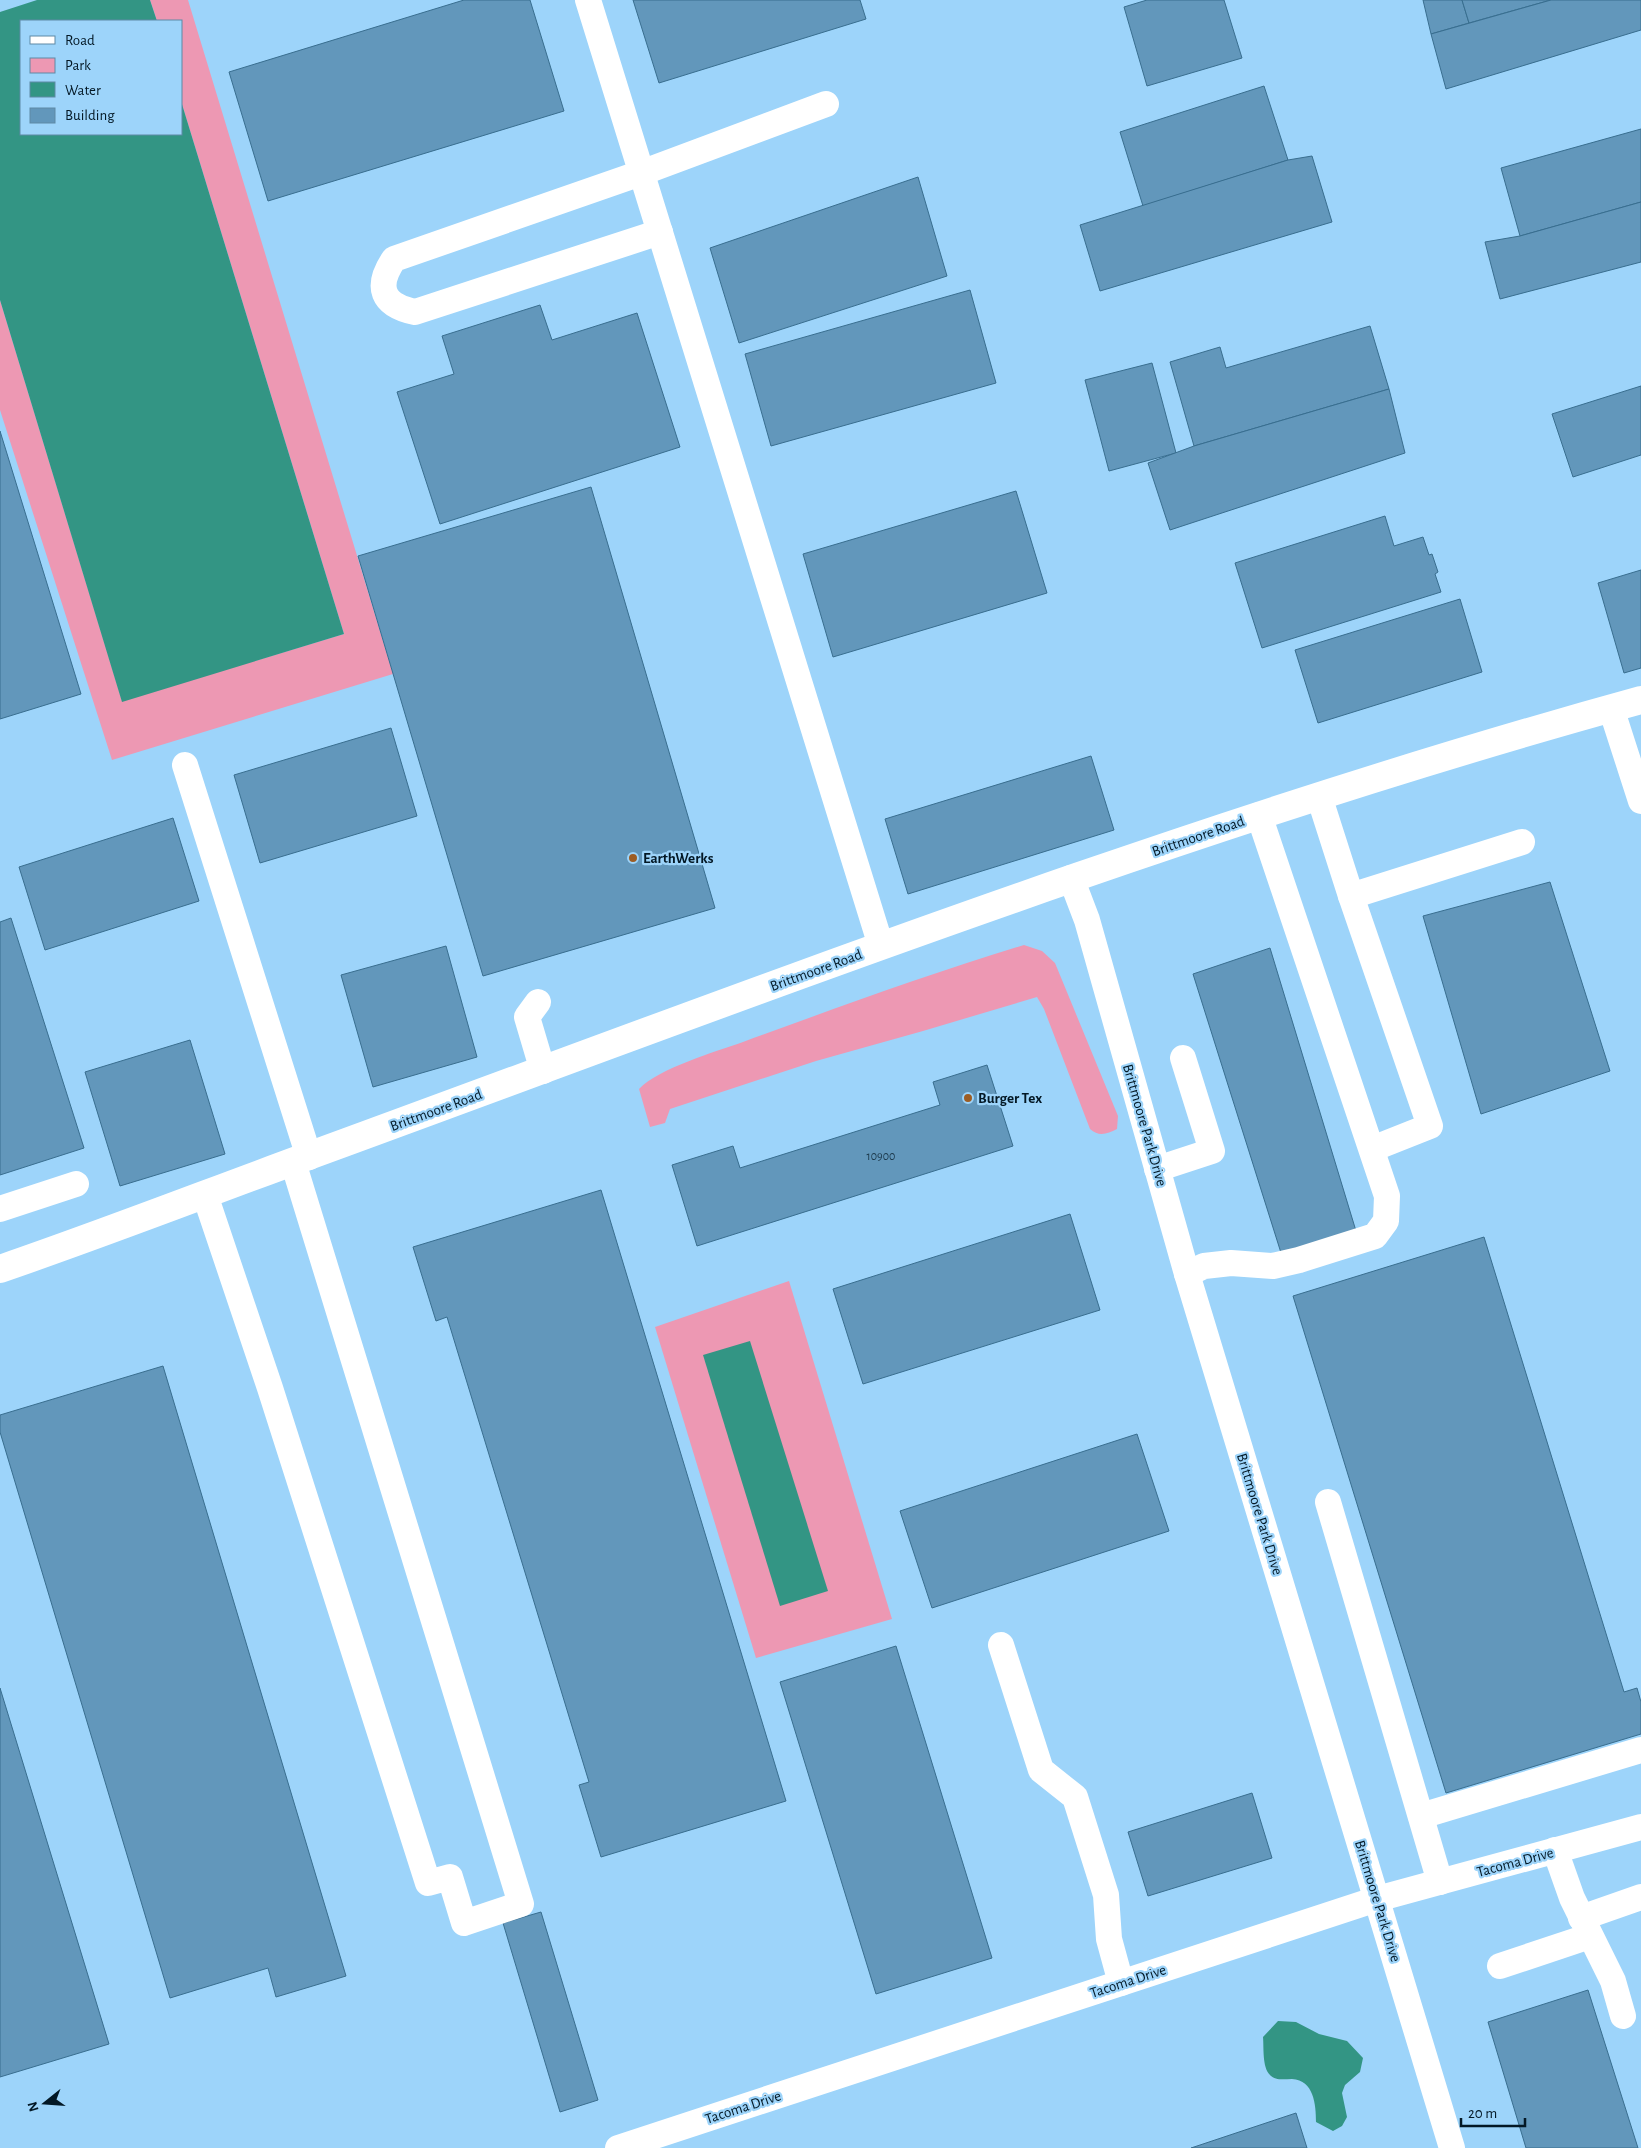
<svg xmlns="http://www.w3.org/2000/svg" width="1641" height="2148" font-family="'Alegreya Sans',sans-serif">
<rect width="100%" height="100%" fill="#9dd4fa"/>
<g fill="#ed98b3">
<polygon points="150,0 188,0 393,674 112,760 0,410 0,300 122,701 344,634 181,101 181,21 157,21"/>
<path d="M1024,945l18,6 13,12 63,153 -1,13c-10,5 -18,8 -27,0l-46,-120 -7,-12 -114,34 -107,30 -146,48 -5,14 -15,4 -11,-38c20,-21 76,-37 104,-47 93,-34 186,-68 281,-97z"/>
<polygon points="789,1281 892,1619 756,1658 655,1327"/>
</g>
<g fill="#339584">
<polygon points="37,0 150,0 157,21 21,21 21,134 181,134 181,101 344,634 122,702 0,300 0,12"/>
<polygon points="750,1341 828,1591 780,1606 703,1355"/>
<path d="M1278,2021l18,1 23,12 28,7 16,17 -3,14 -15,13 -3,8 5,24 -5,9 -9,5 -17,-9c0,-17 -2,-42 -24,-43 -8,0 -16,2 -22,-4 -8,-8 -6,-28 -7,-38z"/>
</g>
<g fill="#6297bb" stroke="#396e8f">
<polygon points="464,0 530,0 564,111 268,201 229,72"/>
<polygon points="633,0 860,0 866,19 659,83"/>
<polygon points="1147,0 1224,0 1242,58 1147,86 1124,7"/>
<polygon points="1423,0 1462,0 1469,23 1431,34"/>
<polygon points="1462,0 1551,0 1469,23"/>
<polygon points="1551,0 1641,0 1641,30 1446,89 1431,34"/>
<polygon points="1264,86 1288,160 1143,206 1120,132"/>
<polygon points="1641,129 1641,202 1520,236 1501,168"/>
<polygon points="1312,156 1332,222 1100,291 1080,225 1288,160"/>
<polygon points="918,177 947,276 739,343 710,248"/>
<polygon points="1641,202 1641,262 1500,299 1485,242 1520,236"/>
<polygon points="970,290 996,383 771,446 745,354"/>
<polygon points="540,305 552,340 637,313 680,447 440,524 397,392 454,374 442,336"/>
<polygon points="1370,326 1389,389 1194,446 1170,362 1220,347 1226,368"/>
<polygon points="1152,363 1176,453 1109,471 1085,380"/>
<polygon points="1641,386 1641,455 1573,477 1552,414"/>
<polygon points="1389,389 1405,453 1170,530 1148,463 1194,446"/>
<polygon points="0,431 81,694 0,719"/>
<polygon points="591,487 715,908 483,976 358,556"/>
<polygon points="1016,491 1047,593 833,657 803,554"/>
<polygon points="1385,516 1394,546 1423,537 1429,555 1432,554 1438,572 1435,574 1441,592 1262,648 1235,563"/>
<polygon points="1641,570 1641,668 1624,673 1598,583"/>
<polygon points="1460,599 1482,672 1318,723 1295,650"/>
<polygon points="391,728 417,816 260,863 234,775"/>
<polygon points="1091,756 1114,830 908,894 885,819"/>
<polygon points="173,818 199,901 45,950 19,867"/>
<polygon points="1550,882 1610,1071 1481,1114 1423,916"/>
<polygon points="11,918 84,1148 0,1175 0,922"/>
<polygon points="446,946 477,1057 373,1087 341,975"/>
<polygon points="1270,948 1356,1231 1282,1256 1193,974"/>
<polygon points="190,1040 225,1154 120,1186 85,1072"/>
<polygon points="987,1065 1013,1146 697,1246 672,1165 733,1146 740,1168 940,1105 933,1082"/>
<polygon points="601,1190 786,1801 601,1857 579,1785 589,1782 447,1317 436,1321 413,1247"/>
<polygon points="1070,1214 1100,1310 863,1384 833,1289"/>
<polygon points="1484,1237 1624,1692 1637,1688 1641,1702 1641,1734 1446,1793 1293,1296"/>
<polygon points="163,1366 346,1976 276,1997 268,1968 170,1998 0,1432 0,1415"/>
<polygon points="1137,1434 1169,1531 932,1608 900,1511"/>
<polygon points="896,1646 992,1958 876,1994 780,1682"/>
<polygon points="0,1688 109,2044 0,2077"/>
<polygon points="1252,1793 1272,1858 1148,1896 1128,1832"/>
<polygon points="541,1912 598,2100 560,2112 503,1923"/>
<polygon points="1588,1990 1638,2148 1526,2148 1488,2022"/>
<polygon points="1296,2113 1307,2148 1191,2148"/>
</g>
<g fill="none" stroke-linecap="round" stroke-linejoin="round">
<g stroke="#fff" stroke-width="26">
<polyline points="588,0 881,946"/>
<path d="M660,232l-245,80c-33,-7 -40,-25 -21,-53l247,-86 185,-69"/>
<polyline points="1611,708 1641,801"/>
<polyline points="185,765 309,1157"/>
<polyline points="1319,796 1351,896 1522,842"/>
<polyline points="1071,878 1087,920 1187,1274 1452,2148"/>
<polyline points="1351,896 1430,1126 1372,1149"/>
<polyline points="538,1002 527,1017 543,1071"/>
<polyline points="1157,1169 1212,1151 1183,1058"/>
<polyline points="205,1195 270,1388 428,1883 450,1877 464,1923 521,1904 293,1162"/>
<polyline points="0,1209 76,1184"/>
<polyline points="1187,1274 1204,1266 1231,1263 1273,1266 1299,1260 1375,1236 1386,1221 1387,1196 1259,815"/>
<polyline points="1328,1502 1440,1882"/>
<polyline points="1001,1645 1041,1770 1075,1797 1106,1895 1109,1939 1121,1983"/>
<polyline points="1421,1816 1641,1750"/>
<polyline points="1555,1850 1572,1898 1613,1981 1623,2016"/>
<polyline points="1581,1918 1641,1897"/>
<polyline points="1500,1966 1590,1936"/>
<polyline points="618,2148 1377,1899 1641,1827"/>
</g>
<path stroke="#fff" stroke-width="28" d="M0,1269c102,-35 202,-74 303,-111 443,-162 883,-333 1338,-458"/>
</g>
<g fill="#9c5d24" stroke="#9dd4fa" stroke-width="2">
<circle cx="633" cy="858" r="5"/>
<circle cx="968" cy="1098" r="5"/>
</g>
<g text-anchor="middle" stroke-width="4.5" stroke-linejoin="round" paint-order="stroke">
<g font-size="12" fill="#1b384a">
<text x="881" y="1160">10900</text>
</g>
<g font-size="15" fill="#031825" stroke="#9dd4fa">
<text transform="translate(1198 836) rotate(-19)" y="5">Brittmoore Road</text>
<text transform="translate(816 970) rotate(-20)" y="5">Brittmoore Road</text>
<text transform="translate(436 1110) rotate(-20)" y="5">Brittmoore Road</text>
<text transform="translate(1145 1125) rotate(74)" y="5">Brittmoore Park Drive</text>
<text transform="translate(1260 1514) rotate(73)" y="5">Brittmoore Park Drive</text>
<text transform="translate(1515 1862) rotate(-15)" y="5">Tacoma Drive</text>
<text transform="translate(1378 1901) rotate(73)" y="5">Brittmoore Park Drive</text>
<text transform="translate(1128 1981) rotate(-18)" y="5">Tacoma Drive</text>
<text transform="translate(743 2107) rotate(-18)" y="5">Tacoma Drive</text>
</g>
<g font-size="15" font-weight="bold" fill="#031825" stroke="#9dd4fa" text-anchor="start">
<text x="643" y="863">EarthWerks</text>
<text x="978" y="1103">Burger Tex</text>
</g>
</g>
<rect x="20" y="20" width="162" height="115" fill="#9dd4fa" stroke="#5f89a5"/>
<rect x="30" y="36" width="25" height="8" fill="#ffffff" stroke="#5f89a5"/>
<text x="65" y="45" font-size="15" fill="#031825">Road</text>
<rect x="30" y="58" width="25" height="15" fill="#ed98b3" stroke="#5f89a5"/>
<text x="65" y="70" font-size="15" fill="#031825">Park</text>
<rect x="30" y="82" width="25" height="15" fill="#339584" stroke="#5f89a5"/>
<text x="65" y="95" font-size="15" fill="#031825">Water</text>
<rect x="30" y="108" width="25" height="15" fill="#6297bb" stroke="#5f89a5"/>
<text x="65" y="120" font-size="15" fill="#031825">Building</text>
<g transform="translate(45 2103) rotate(253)" stroke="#9dd4fa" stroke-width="4" paint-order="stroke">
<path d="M0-4L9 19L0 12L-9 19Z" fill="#031825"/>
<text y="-8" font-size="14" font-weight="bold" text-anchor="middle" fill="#031825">N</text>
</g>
<path d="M1461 2118v8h64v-8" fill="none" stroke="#031825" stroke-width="2.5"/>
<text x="1468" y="2118" font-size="15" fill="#031825" stroke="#9dd4fa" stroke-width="4" paint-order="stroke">20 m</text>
</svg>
